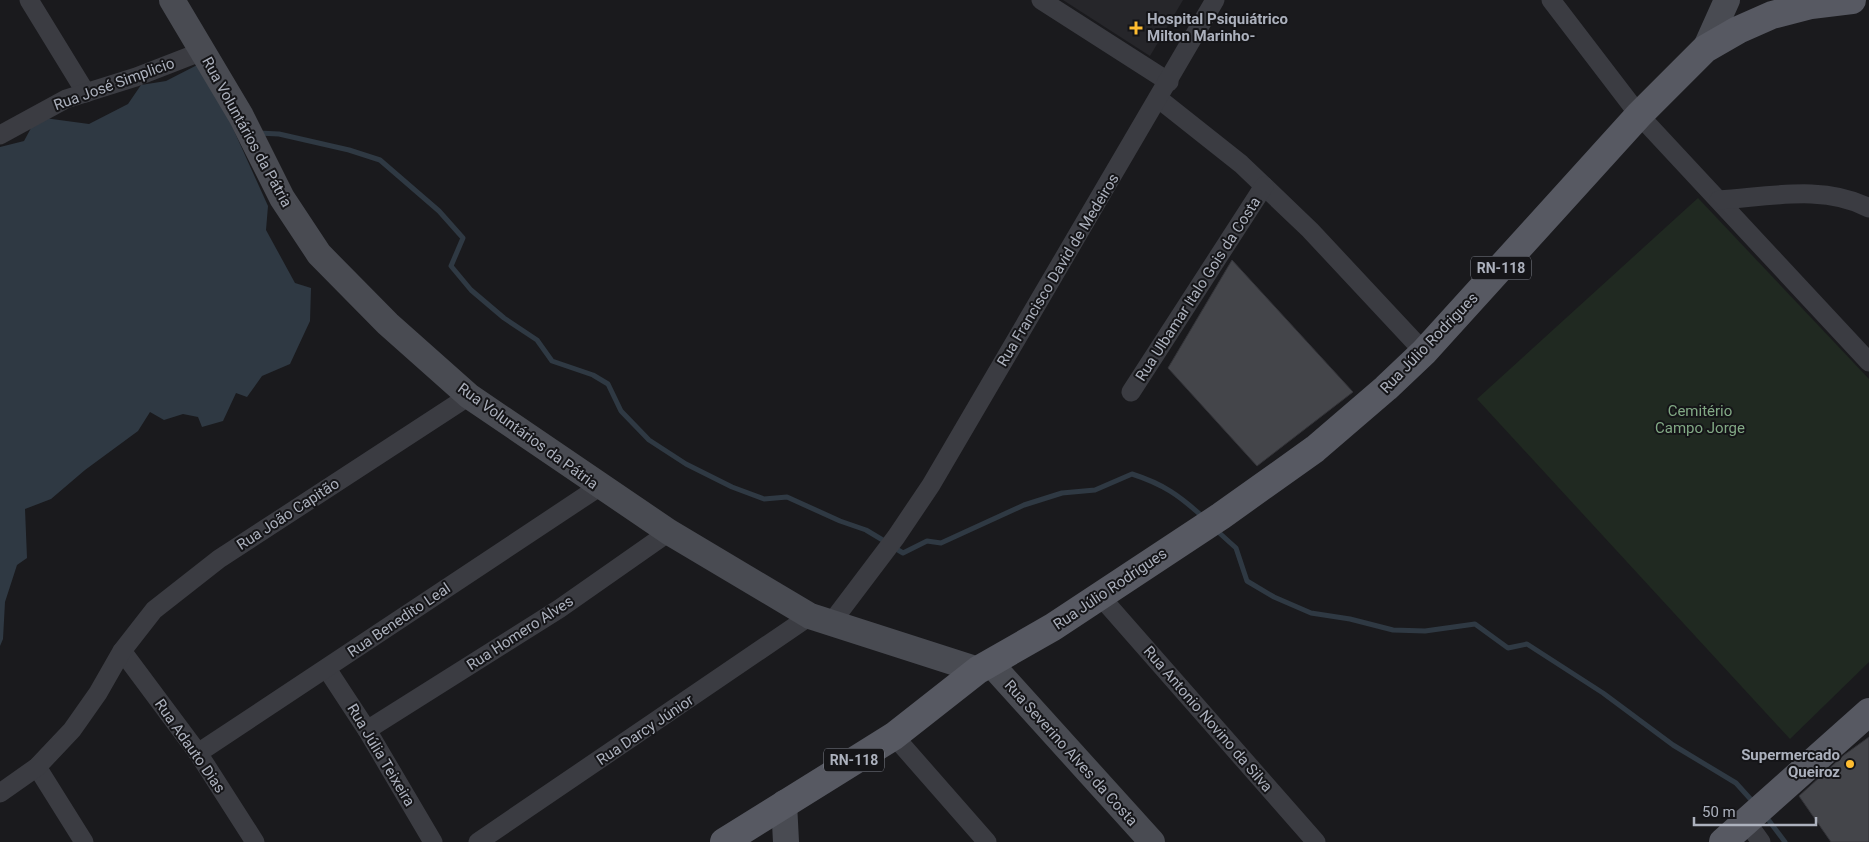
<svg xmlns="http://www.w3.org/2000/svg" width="1869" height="842" font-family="Roboto,sans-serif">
<rect width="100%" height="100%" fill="#1a1a1d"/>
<polygon fill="#26262a" points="1063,0 1183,0 1150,56"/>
<polygon fill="#202921" points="1698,198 1869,379 1869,662 1790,739 1477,399"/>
<polygon fill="#2f3943" points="203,62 268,206 266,230 295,283 311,288 310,321 290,364 262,376 247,397 236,393 223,421 202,427 198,417 183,414 164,420 150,412 138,431 85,470 51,499 25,509 27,558 17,565 5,602 3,639 0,646 0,147 24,141 37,117 89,124 128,104 141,85 166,81"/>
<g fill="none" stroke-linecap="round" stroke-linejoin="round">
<g stroke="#2f3943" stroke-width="5">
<polyline points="258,133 279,134 349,150 380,160 439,211 463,238 451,266 471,290 504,318 537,340 552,361 593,375 608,384 621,411 649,440 686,464 732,487 764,499 787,497 840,521 866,530 886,542"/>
<polyline points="1215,529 1236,548 1247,581 1274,597 1311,613 1350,619 1393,630 1425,631 1475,624 1508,648 1527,644 1603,693 1673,745 1736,783 1754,803"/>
<path d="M893,547l10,6 24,-12 14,2 83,-38 38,-12 33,-3 37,-16c31,10 47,21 72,44"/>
<polyline points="1764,814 1785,842"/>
</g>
</g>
<g fill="#44454a" stroke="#343439">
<polygon points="1232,260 1353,392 1257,466 1168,368"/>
<polygon points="1869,737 1869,842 1831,842 1799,796 1844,755"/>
</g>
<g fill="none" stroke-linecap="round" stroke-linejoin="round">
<g stroke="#3b3c42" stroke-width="19">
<polyline points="29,0 86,93"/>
<polyline points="1041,0 1169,82"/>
<polyline points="1551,0 1639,115 1869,362"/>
<polyline points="1159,99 1241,164 1310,230 1424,352"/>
<polyline points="0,135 66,99 136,77 203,51"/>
<path d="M1719,200c49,-3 105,-16 150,8"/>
<polyline points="1131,392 1264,186"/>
<polyline points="1100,596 1316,842"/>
<polyline points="831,623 896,537 931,485 1215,0"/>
<polyline points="122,651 198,753 255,842"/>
<polyline points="327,669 367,730 433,842"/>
<polyline points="367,730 559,609 669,532"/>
<polyline points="894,736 987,842"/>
<polyline points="198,753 599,487"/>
<polyline points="37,767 84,842"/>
<polyline points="0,793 37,767 72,730 98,693 122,651 154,610 219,559 469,396"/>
<polyline points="1746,821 1761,842"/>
<polyline points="478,842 810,616"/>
</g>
<g stroke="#494b52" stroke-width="26">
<polyline points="172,0 241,116 282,198 319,254 388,324 469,396 669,532 810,616 978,670"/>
<polyline points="1705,49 1727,0"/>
<polyline points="991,664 1152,842"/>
<polyline points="784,803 786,842"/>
</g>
<g stroke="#575962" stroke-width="28">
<polyline points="724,842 894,736 978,670 1053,627 1221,516 1315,449 1386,388 1424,352 1639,115 1705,49 1738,30 1772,15 1811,5 1852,0"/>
<polyline points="1723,842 1869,712"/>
</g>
</g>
<g fill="#ffbd30" stroke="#151518" stroke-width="2">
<path d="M1133.5 20.5h5v5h5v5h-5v5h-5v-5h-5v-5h5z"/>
<circle cx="1850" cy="764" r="5"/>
</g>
<g text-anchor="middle" stroke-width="4" stroke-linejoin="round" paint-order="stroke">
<g fill="#151518" stroke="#7f828c" stroke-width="1">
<rect x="1471" y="256.5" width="60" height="23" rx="4"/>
<rect x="824" y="748.5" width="60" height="23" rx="4"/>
</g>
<g font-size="14" font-weight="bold" fill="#acb1bd">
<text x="1501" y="273">RN-118</text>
<text x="854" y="765">RN-118</text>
</g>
<g font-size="15" font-weight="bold" fill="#acb1bd" stroke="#151518" text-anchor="start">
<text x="1147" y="24">Hospital Psiquiátrico<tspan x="1147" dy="17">Milton Marinho-</tspan></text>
<text x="1840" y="760" text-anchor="end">Supermercado<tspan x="1840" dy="17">Queiroz</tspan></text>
</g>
<g font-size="15" fill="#acb1bd" stroke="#151518">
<text transform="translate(114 84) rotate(-20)" y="5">Rua José Simplicio</text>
<text transform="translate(247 132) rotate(61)" y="5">Rua Voluntários da Pátria</text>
<text transform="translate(1058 270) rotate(-59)" y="5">Rua Francisco David de Medeiros</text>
<text transform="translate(1198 289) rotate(-57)" y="5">Rua Ulbamar Italo Gois da Costa</text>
<text transform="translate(1429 343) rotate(-46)" y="5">Rua Júlio Rodrigues</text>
<text transform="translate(528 436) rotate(36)" y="5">Rua Voluntários da Pátria</text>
<text transform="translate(288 514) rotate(-33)" y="5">Rua João Capitão</text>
<text transform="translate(1110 589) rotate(-34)" y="5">Rua Júlio Rodrigues</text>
<text transform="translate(399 620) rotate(-34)" y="5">Rua Benedito Leal</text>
<text transform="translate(520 633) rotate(-33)" y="5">Rua Homero Alves</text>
<text transform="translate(1208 719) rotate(49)" y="5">Rua Antonio Novino da Silva</text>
<text transform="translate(645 730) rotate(-34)" y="5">Rua Darcy Júnior</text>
<text transform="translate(190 746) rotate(55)" y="5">Rua Adauto Dias</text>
<text transform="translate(1071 753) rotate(48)" y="5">Rua Severino Alves da Costa</text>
<text transform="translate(381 755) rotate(59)" y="5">Rua Júlia Teixeira</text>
</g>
<g font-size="15" fill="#82a985" stroke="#151518">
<text x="1700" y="416">Cemitério<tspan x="1700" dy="17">Campo Jorge</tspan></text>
</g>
</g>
<path d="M1694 817v8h122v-8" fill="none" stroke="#acb1bd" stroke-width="2.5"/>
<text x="1702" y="817" font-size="15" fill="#acb1bd" stroke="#151518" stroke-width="4" paint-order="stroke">50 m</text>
</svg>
